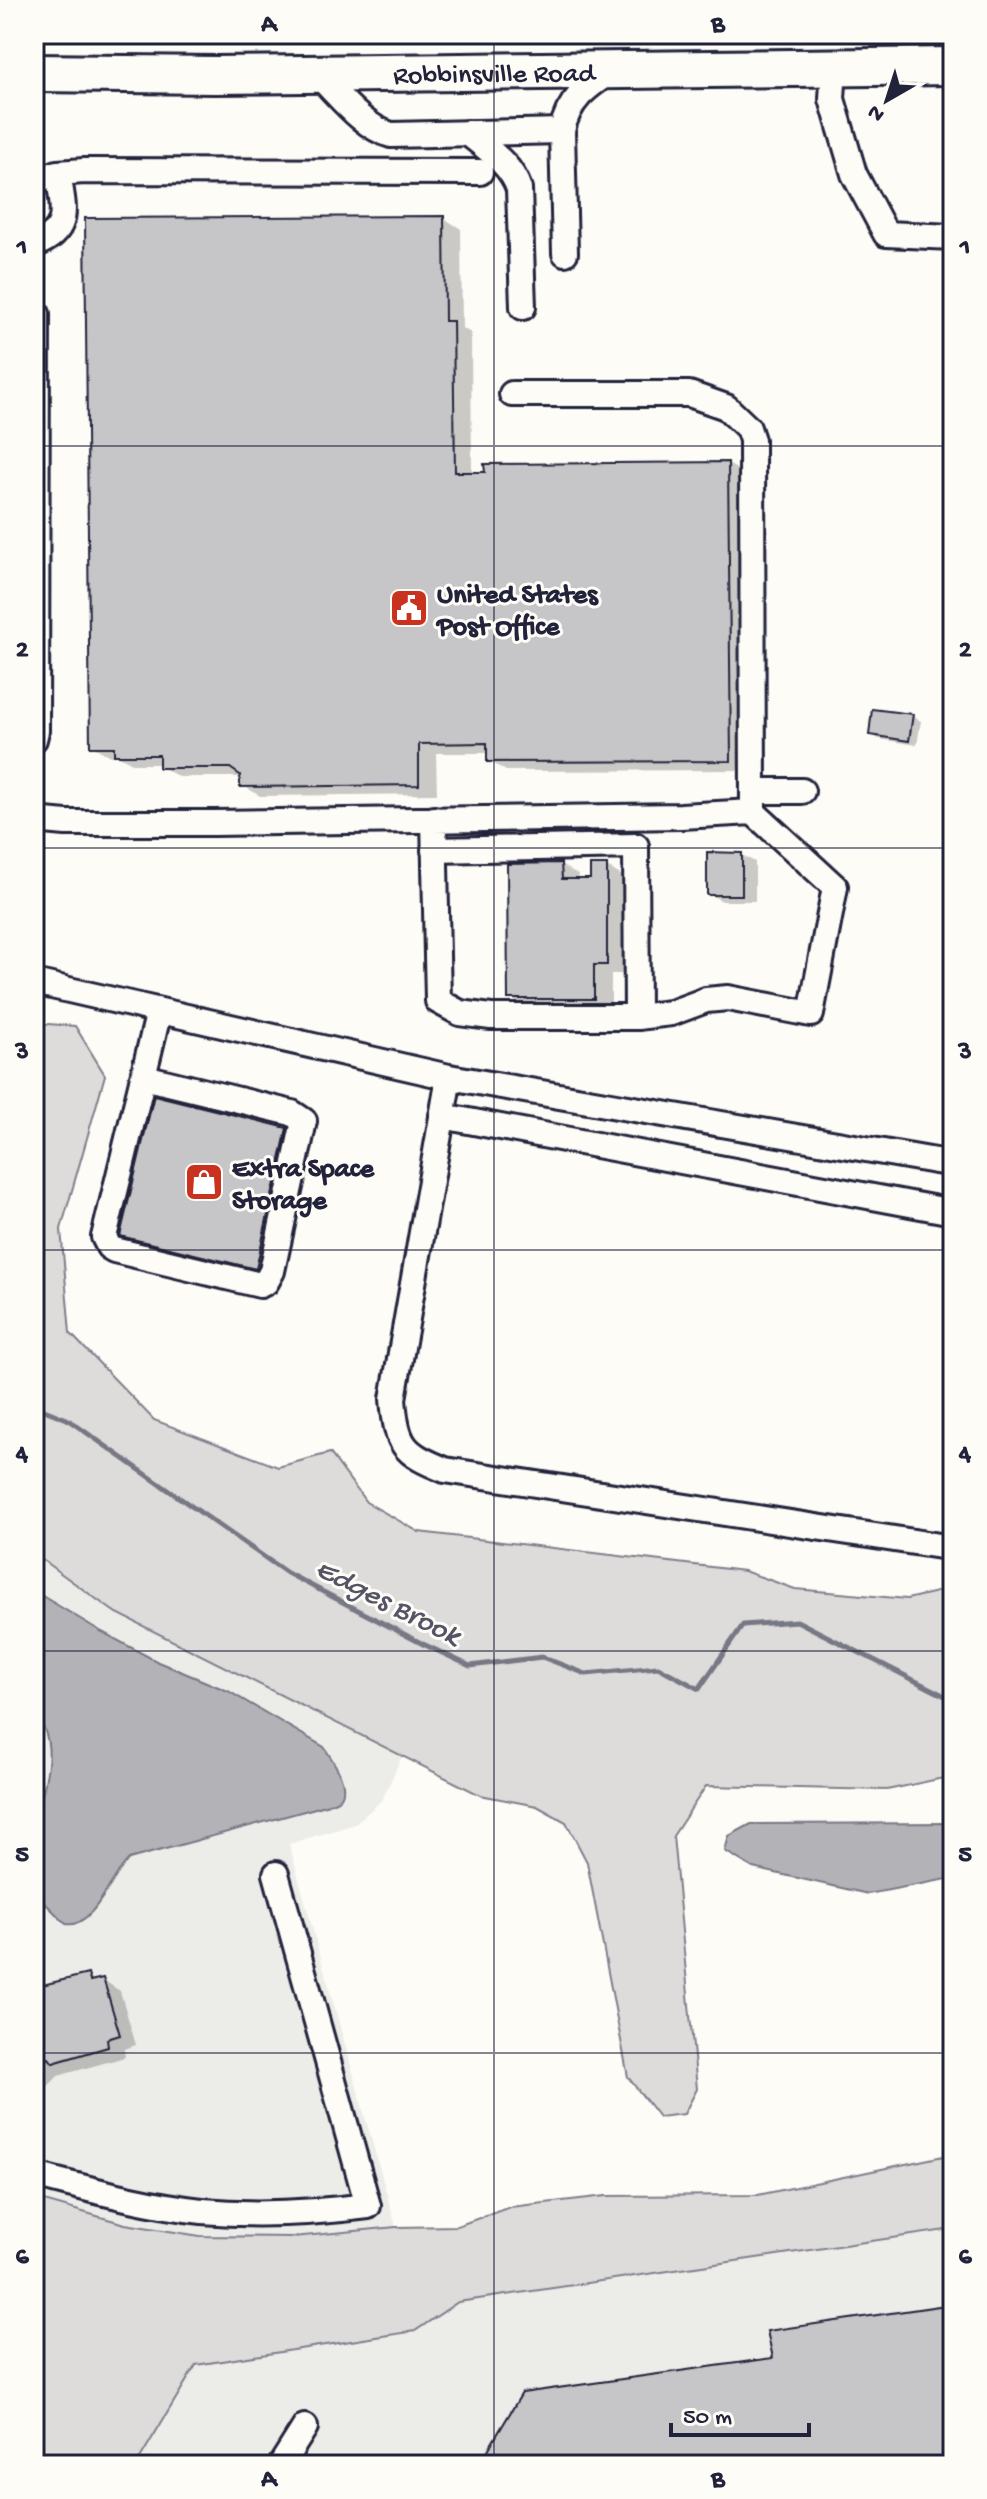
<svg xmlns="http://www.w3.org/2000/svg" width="987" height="2499" font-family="'Gochi Hand',sans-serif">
<rect width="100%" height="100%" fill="#fdfcf7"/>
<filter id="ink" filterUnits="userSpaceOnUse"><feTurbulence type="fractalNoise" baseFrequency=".0125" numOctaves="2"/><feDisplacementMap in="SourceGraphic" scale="16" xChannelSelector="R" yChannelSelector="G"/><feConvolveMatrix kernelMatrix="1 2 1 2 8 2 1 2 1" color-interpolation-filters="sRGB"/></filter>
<g filter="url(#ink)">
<g fill="#ecece9">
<polygon points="34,1554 113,1611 402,1756 382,1800 355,1824 289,1844 396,2227 293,2237 200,2236 125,2224 34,2198"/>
<polygon points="953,2229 953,2465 136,2465 195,2365 415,2331 458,2302"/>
</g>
<g fill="#dddcdb" stroke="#807f8b" stroke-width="2">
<polygon points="34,1023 75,1026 105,1075 61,1229 70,1333 154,1420 278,1467 330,1453 366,1502 419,1532 744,1571 795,1589 907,1599 953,1588 953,1776 887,1790 706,1786 673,1836 697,2089 684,2114 659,2117 628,2077 587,1862 566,1822 537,1806 480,1795 113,1611 34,1554"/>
<polygon points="953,2154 953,2229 458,2302 415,2331 196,2365 136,2465 34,2465 34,2198 125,2224 200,2236 293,2237 396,2227 457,2226 510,2207 606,2196 758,2195"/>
</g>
<g fill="#b2b2b7" stroke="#787885" stroke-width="2">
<path d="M34,1591l68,41 56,30 70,29 96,56c7,11 24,34 18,48 -2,6 -10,7 -16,10l-197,54c-18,17 -36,70 -63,65l-32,-32c0,-19 -2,-39 0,-57 4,-41 31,-87 0,-122z"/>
<polygon points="953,1823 953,1878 868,1894 753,1868 725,1851 729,1836 751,1824"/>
</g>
<g fill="#0003">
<polygon points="444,218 461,229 462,328 471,333 472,474 728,464 745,474 748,770 506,771 489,761 489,753 436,753 437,794 260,796 242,785 242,777 179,777 161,767 161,764 134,764 119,756 110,756 92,746"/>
<polygon points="912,716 921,721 917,745 879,739 871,734"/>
<polygon points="742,855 755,862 755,901 722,901 709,894"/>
<polygon points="561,865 578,875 579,881 592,881 607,867 624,877 624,974 611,974 611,1008 528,1008 510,998"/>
<polygon points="286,1130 304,1140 274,1277 140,1245 123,1235"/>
<polygon points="87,1976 97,1982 103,1980 120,1991 136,2045 124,2049 125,2057 58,2076 34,2101 34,1989"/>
</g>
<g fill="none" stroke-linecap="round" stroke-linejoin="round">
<polyline stroke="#787885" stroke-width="5" points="34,1406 67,1419 287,1573 423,1644 470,1666 542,1657 586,1674 658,1667 699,1689 743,1625 797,1621 953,1700"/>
</g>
<g fill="#c6c6c8" stroke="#22223b" stroke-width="2">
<polygon points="444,216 445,321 453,321 455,472 485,472 484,464 728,462 731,761 487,762 487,743 419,744 419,785 240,787 240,775 230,768 159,768 159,755 114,755 114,747 90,747 85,218"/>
<polygon points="872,709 913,714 909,741 869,735"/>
<polygon points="707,852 742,853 742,895 707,895"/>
<polygon points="561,863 562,879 590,879 590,865 607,865 607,965 594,965 594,999 508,999 507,864"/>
<polygon points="154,1095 287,1128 256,1269 120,1236"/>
<polygon points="88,1974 90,1981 103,1978 120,2035 107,2039 108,2047 53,2063 49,2058 34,2066 34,1987"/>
<polygon points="953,2304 953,2465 479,2465 522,2393 773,2358 767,2331"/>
</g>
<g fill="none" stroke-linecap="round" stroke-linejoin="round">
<defs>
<g id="minor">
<polyline points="834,66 832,99 854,174 886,234 953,237"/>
<path d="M317,74c21,20 45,53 74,61l171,-4"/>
<path d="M468,133c19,16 43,31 51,56l4,118"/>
<polyline points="34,181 58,173 84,171 480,172"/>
<path d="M34,245c39,-15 29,-38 24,-72"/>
<path d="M565,253l-3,-122c6,-31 25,-45 51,-61"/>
<polyline points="512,394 689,394 726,407 748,428 752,440 753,812"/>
<polyline points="34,739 36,731 37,314"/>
<polyline points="753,791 802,791"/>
<polyline points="34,820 66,823 214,823 681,816 753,812 835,887 811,1014 728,998 706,1000 671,1013 637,1017 491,1017 460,1013 438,1001 434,819"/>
<polyline points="434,850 636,846 637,1017"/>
<polyline points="34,982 449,1077 953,1164"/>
<polyline points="144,1077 292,1113 304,1121 272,1271 266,1282 260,1285 114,1250 109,1247 104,1237 159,1011"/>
<path d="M449,1077l-56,322c4,47 10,54 52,71l508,78"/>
<polyline points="442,1116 953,1212"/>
<path d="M34,2175c55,14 112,30 168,36 56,5 111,2 166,-5l-92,-332"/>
<polyline points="281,2465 305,2427"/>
</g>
<g id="highway">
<path id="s1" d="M34,73l181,2 738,-9"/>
</g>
</defs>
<use href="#minor" stroke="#22223b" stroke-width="30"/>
<use href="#highway" stroke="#22223b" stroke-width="42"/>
<use href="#minor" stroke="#fdfcf7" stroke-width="24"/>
<use href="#highway" stroke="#fdfcf7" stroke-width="36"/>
</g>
</g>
<path fill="none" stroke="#22223b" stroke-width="2" stroke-opacity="0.55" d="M494,34v2431M34,446h919M34,848h919M34,1250h919M34,1651h919M34,2053h919"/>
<defs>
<symbol id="civic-square" viewBox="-11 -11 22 22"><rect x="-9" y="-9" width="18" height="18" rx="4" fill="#c8321e" stroke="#fdfcf7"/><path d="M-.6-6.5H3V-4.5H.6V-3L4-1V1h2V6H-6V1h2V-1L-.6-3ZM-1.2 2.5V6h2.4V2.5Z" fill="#fff"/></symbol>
<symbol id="shop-square" viewBox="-11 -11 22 22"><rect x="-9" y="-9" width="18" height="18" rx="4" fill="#c8321e" stroke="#fdfcf7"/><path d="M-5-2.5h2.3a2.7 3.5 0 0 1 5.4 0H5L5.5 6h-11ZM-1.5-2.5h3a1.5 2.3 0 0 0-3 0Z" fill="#fff"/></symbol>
</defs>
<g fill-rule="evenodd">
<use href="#civic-square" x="387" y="586" width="44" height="44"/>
<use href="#shop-square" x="182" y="1160" width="44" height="44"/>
</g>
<g text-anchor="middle" stroke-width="6" stroke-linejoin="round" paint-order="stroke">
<g font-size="28" fill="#22223b" stroke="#fdfcf7">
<text dy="10" stroke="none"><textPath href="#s1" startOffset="460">Robbinsville Road</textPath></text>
</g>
<g font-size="28" font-weight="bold" fill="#22223b" stroke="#fdfcf7" text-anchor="start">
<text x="437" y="602">United States<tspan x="437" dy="32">Post Office</tspan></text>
<text x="232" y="1176">Extra Space<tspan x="232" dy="32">Storage</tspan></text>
</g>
<g font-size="30" font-style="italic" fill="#545466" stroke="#fdfcf7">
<text transform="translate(389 1600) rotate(27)" y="10">Edges Brook</text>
</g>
</g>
<rect width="987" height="2499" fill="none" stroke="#fdfcf7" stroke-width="88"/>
<g transform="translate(887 100) rotate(219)" stroke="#fdfcf7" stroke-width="6" paint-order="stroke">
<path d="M0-6L14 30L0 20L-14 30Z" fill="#22223b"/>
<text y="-12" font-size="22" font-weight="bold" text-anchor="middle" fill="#22223b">N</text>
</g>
<path d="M671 2423v12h138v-12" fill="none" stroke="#22223b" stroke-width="4"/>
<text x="683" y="2423" font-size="24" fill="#22223b" stroke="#fdfcf7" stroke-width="6" paint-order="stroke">50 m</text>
<rect x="44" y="44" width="899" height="2411" fill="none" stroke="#22223b" stroke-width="3"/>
<g font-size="26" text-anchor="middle" font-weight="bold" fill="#22223b">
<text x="269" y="31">A</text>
<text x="718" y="31">B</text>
<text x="22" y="254">1</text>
<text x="965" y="254">1</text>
<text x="22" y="656">2</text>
<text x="965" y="656">2</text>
<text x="22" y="1058">3</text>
<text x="965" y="1058">3</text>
<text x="22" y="1460">4</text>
<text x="965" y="1460">4</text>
<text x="22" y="1861">5</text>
<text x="965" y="1861">5</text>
<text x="22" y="2263">6</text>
<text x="965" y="2263">6</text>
<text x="269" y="2486">A</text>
<text x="718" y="2486">B</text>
</g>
</svg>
